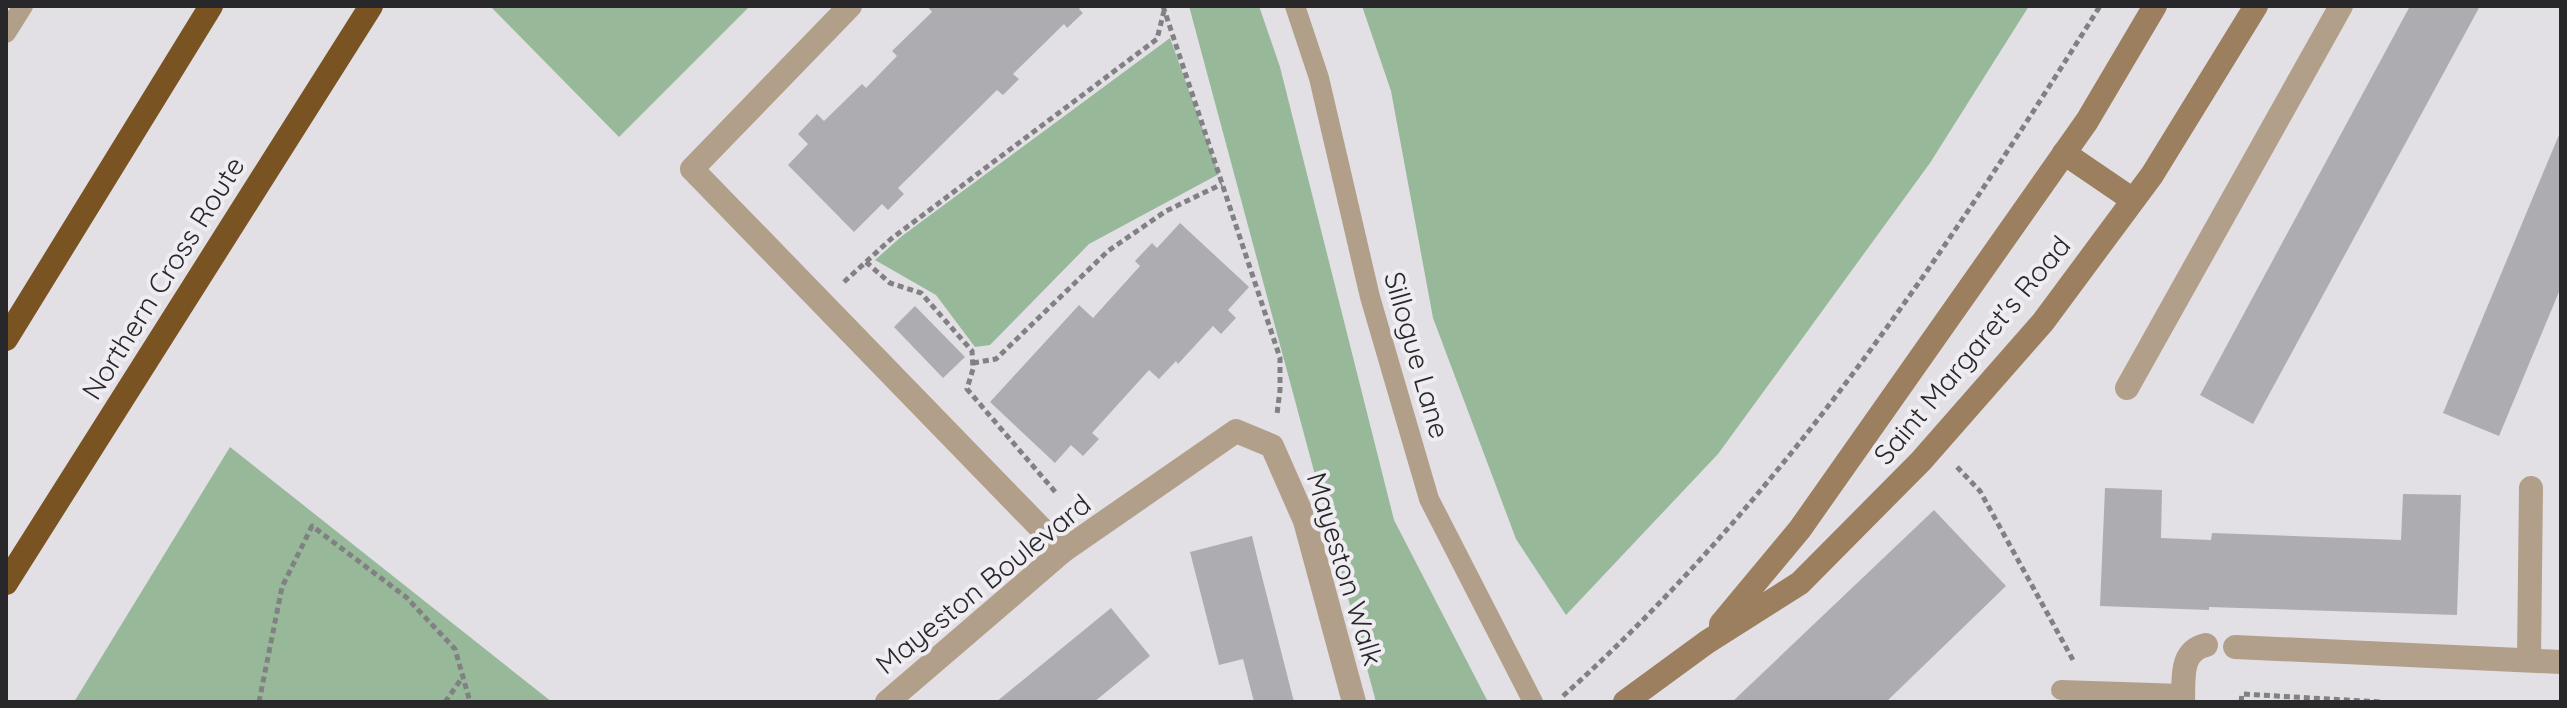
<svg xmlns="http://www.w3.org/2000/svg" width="2567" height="708" font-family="Quicksand,sans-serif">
<rect width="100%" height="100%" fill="#e2e0e5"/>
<g fill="#98b89a">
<polygon points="490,6 750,6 619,137"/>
<polygon points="1189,6 1259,6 1280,67 1394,520 1488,702 1376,702"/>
<polygon points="1362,6 2029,6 1930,163 1718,454 1566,615 1516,539 1433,318 1391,91"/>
<polygon points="1170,38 1219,174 1089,244 990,345 975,347 936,295 875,260 902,236"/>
<polygon points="230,447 552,702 74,702"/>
</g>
<g fill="#adacb1">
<polygon points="927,6 1082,6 1079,9 1083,13 1067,28 1064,24 1013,74 1019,79 1003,95 997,90 898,188 904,194 888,210 882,204 854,232 788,165 808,144 798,134 817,114 824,121 862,84 866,88 897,56 892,51 932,12"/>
<polygon points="2410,6 2480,6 2253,424 2200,395"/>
<polygon points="2561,130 2561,287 2499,436 2443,413"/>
<polygon points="1180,223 1249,287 1228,310 1236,318 1221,334 1213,326 1178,364 1176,361 1159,379 1149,370 1092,433 1099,439 1083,456 1071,445 1055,463 990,402 1079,305 1093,318 1140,266 1135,261 1152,243 1157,248"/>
<polygon points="915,306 965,357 943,378 894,327"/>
<polygon points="2105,488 2162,490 2161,538 2211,540 2212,533 2401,540 2403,494 2461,495 2457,615 2209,607 2209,610 2100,606"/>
<polygon points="1934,510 2006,586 1886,702 1732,702"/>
<polygon points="1252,536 1259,565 1294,702 1254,702 1243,659 1219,665 1190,552"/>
<polygon points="1111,608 1150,656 1094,702 996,702"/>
</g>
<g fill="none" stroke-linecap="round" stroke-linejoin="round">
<g stroke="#818083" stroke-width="5" stroke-dasharray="6 4" stroke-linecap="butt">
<polyline points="1163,6 1280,358 1280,390 1277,414"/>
<polyline points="866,262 890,283 921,293 972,351 973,369 967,389 1057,494"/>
<polyline points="844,282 891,239 1157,39 1164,11"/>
<polyline points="973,363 996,359 1108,251 1166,211 1222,184"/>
<polyline points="1957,467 1980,491 2073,660"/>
<path d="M1563,696c218,-195 383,-444 537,-690"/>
<polyline points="259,702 282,587 312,526 406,597 455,649 470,702"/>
<polyline points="445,702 462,678"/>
<polyline points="2241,702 2242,694 2381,702"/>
</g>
<g stroke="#b29f8a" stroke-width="20">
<polyline points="1295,6 1319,78 1370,297 1429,499 1533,702"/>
<polyline points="6,33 23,6"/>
<polyline points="2061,690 2183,694"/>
</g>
<g stroke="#b29f8a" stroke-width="24">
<polyline points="850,6 692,169 1063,551"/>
<polyline points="2127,388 2341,6"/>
<polyline points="2235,647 2561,662"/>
<polyline points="2529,660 2531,488"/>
<polyline points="887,702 1063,551 1236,431 1272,446 1305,521 1354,702"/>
<path d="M2183,702c1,-22 -4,-51 23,-57"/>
</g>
<g stroke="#9b7f5f" stroke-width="24">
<polyline points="2064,153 2133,200"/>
<polyline points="1721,624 1800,529 2087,121 2155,6"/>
<polyline points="1625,702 1707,642 1800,583 1921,461 2043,322 2152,175 2256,6"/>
</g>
<g stroke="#7a5322" stroke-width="24">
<polyline points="6,339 211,6"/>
<polyline points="6,583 371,6"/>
</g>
</g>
<g text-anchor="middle" stroke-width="8" stroke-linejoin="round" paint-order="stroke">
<g font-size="28" fill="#282729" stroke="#efedf2">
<text transform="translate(163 278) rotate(-58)" y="10">Northern Cross Route</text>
<text transform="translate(1972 350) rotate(-50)" y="10">Saint Margaret's Road</text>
<text transform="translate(1417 355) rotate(74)" y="10">Sillogue Lane</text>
<text transform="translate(1345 569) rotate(73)" y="10">Mayeston Walk</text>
<text transform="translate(983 584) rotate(-39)" y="10">Mayeston Boulevard</text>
</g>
</g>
<rect width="2567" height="708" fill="none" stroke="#282729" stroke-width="16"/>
</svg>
